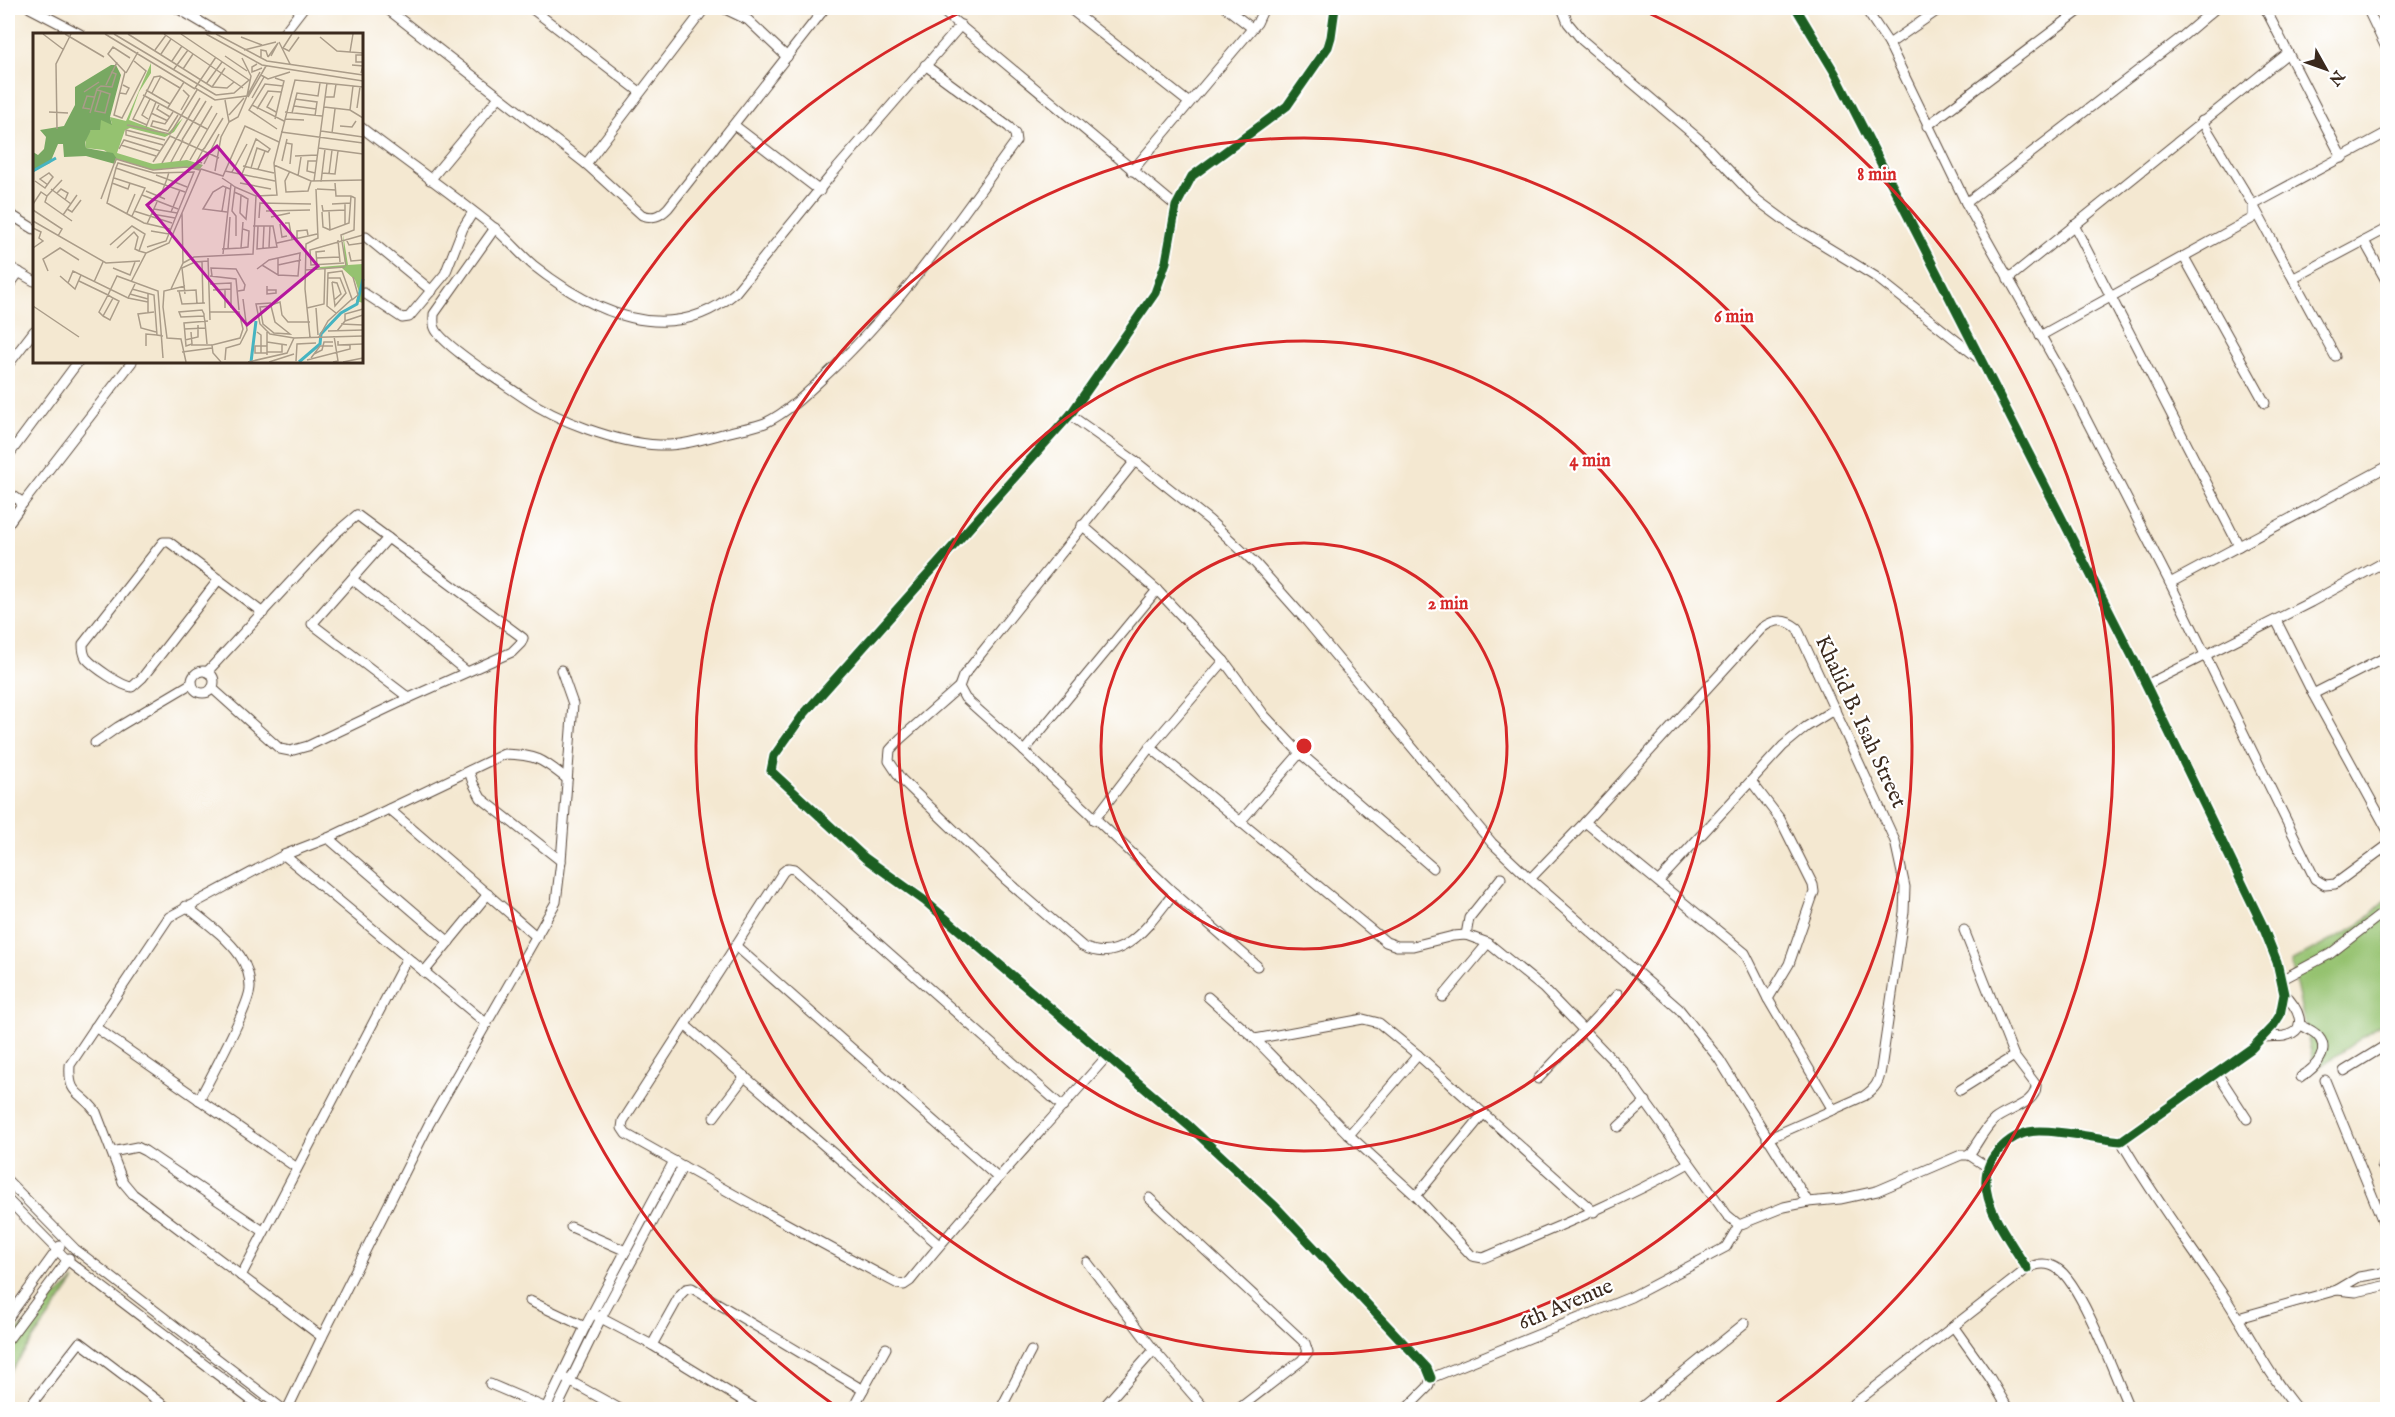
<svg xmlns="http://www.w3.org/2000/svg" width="2395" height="1417" font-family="'IM FELL English',serif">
<rect width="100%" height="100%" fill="#fff"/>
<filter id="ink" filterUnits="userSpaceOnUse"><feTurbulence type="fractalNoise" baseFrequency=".0167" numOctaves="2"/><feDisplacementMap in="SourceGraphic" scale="12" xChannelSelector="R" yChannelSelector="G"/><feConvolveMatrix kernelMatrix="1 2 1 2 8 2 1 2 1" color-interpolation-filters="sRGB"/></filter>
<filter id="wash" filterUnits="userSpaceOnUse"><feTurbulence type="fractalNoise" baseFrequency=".008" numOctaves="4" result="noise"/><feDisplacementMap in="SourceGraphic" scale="24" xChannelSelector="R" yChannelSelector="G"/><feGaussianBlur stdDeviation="1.35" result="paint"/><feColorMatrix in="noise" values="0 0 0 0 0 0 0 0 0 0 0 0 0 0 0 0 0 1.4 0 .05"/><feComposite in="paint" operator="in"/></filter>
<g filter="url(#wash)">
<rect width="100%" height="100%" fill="#f4e8d1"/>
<g fill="#95c270" stroke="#687647" stroke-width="1.5">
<polygon points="2387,899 2387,1020 2315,1070 2291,962 2359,925"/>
<polygon points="75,1280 8,1375 8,1339"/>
</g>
</g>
<g filter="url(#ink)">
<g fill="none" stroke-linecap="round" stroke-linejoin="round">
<defs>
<g id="minor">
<polyline points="30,8 80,34"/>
<polyline points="177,8 221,34"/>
<path d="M386,8l200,156 56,51c12,4 18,1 26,-7l157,-200"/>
<polyline points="531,8 640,92"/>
<polyline points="723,8 748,20 787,57"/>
<polyline points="939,8 1176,206"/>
<polyline points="1069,8 1188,102"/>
<polyline points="1226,8 1252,28"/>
<polyline points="1335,8 1331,37 1328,47 1287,106 1192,176 1176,206 1166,262 1155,293 1070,415 803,715 774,756 771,771 865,858 925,901 1189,1126 1275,1206 1427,1368 1431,1378"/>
<polyline points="1562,8 1568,23 1582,40 1700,140 1757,200 1791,225 1876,277 1977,357"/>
<path d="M1796,8l39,65 299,587 128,264 15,38 7,32 -4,21 -7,11 -21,22 -131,93c-27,-3 -56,-10 -82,-10 -15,0 -27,6 -37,16 -40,36 4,86 25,122"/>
<polyline points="1865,8 1889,44 1966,203 2067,382 2170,583 2315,879 2325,885 2335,884 2388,845"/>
<polyline points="2265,8 2342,158"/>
<polyline points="2367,8 2388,52"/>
<polyline points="283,34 303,8"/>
<polyline points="1889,44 1941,8"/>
<polyline points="2202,121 2253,205 2335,356"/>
<polyline points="734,125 820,191"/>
<polyline points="1927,126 2083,8"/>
<path d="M362,128c43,33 89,65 131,99 14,11 26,26 40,38 59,47 136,84 202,28l97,-119 129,-149"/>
<polyline points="586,164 705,8"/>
<polyline points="1132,171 1257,23 1264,8"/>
<polyline points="430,180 499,97"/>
<polyline points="1966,203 2183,36 2216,8"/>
<polyline points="8,213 34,229"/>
<polyline points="2074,225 2239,546"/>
<path d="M495,228l-61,86c0,4 -1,10 1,14 6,17 71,57 88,69 34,24 94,46 136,48 24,1 48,-7 71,-13 11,-3 24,-5 35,-9 23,-11 42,-30 60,-47 75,-69 132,-154 191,-235l-1,-7 -6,-7 -84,-62"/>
<polyline points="366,237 432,291"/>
<polyline points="2364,241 2388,284"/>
<polyline points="2184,257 2265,403"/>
<polyline points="8,266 34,281"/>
<polyline points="2294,278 2388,228"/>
<polyline points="2008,279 2288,53"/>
<polyline points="8,287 19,272"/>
<polyline points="364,293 402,318 409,317 445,274 463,228 473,212"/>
<polyline points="2040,336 2253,218 2253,205 2388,132"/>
<polyline points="8,365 34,331"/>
<polyline points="1070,415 1135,461 1209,520 1256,564 1304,618 1492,843 1530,879 1679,1009 1719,1059 1808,1202 1840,1199 1877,1191 1961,1155 1969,1155 1986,1166"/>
<polyline points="8,456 78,362"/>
<polyline points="1135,461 963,676 959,687 965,698 1024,751 1174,893 1257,966"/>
<polyline points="8,492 23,503 8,524"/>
<polyline points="23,503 132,362"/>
<polyline points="1082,525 1157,590 1224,661 1265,716 1300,753 1433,868"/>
<polygon points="388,538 523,638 521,643 512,652 409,698 312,624"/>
<path d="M219,579l-77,99 -10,9c-11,-1 -38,-20 -46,-29 -3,-5 -3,-9 -3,-14l80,-102h6l94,71"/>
<polyline points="352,579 466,671"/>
<polyline points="2170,583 2388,466"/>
<polyline points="2276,620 2313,694 2388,831"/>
<circle cx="203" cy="682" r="11"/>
<polyline points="207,672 337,532 357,515 388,538"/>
<polyline points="2146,685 2311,602 2388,560"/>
<path d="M959,687l-59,52 -10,11 -1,11 12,18 104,100 77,67c41,22 69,-25 92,-53"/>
<polyline points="212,688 280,749 290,751 308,746 409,698"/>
<polyline points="2313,694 2388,656"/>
<polyline points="95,743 118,727 192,683"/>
<polyline points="1150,747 1386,942 1397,946 1413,946 1453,936 1466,935 1488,943 1543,988 1623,1071 1727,1215 1739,1225 1784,1207 1808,1202"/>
<polyline points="1024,751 1157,590"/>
<polyline points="469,771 473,783 481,798 561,861"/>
<polyline points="1751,781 1780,819 1813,885 1814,892 1789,964 1768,999"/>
<polyline points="389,809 537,937"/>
<polyline points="1094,820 1150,747 1224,661"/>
<polyline points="1240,822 1300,753"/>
<polyline points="1585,822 1745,953 1768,999 1833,1110"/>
<polyline points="328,838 449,942"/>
<path d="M284,855l-115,62 -99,148c-2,32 10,25 26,47l27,70 10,12 189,143 107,-213 127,-222 5,-41 12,-157 -12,-34"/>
<path d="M1530,879l55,-57 177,-194c12,-9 23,-10 35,0l98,213 10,46 -1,25 -23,157c-2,13 -5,19 -17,27l-97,43"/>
<polyline points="1659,881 1783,746 1806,727 1835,709"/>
<path d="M186,906c18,15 40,30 54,50 6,9 10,20 10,31 1,17 -41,93 -51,113"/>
<path d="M1964,930l50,126 22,29c1,19 -29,24 -42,35 -10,9 -17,24 -25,35"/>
<polyline points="1466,935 1469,918 1501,878"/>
<polyline points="736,946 998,1178"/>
<polyline points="424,972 488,894"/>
<polyline points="2281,980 2330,954 2388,909"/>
<polyline points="1208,997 1255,1039"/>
<polyline points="1443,997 1488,943"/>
<path d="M487,1024l-203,-169 44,-17 176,-84c33,1 38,5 63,25"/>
<path d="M2299,1024c5,3 12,6 17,10 17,16 -1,34 -15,43"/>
<polyline points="685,1025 939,1245"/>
<polyline points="95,1027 297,1168"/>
<path d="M2264,1037c7,-1 14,0 20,-1 28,-6 12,-30 0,-42"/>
<polyline points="2344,1071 2388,1044"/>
<polyline points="2217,1073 2247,1119"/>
<polyline points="1538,1079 1618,994"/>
<polyline points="2325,1080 2388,1234"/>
<polyline points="1960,1090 2014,1056"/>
<path d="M1063,1107l-269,-238 -6,-1 -5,4 -160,249 -1,7 4,6c90,51 181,102 272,150l6,1 6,-4c63,-78 132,-150 198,-226"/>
<polyline points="714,1117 745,1076"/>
<polyline points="1618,1127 1646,1101"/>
<polyline points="1349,1135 1418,1055"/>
<path d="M2121,1141c32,56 71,107 107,161 23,36 42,75 70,108"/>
<polyline points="112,1152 137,1147 145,1151 263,1231"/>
<polyline points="2382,1166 2388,1162"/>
<polyline points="8,1181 75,1249 284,1410"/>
<polyline points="1416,1196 1484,1113"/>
<polyline points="1149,1198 1305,1343 1308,1352 1302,1360 1237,1410"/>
<polyline points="8,1200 67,1260 264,1410"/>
<path d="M1594,1212l-176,-157 -39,-32 -16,-4 -108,20 94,96 67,61 56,60 11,2c70,-29 139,-57 206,-95"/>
<polyline points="571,1227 626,1251"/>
<polyline points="1087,1262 1154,1350 1206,1410"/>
<polyline points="241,1276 407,958"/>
<polyline points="2337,1290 2356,1292 2388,1285"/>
<polyline points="530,1301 585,1327"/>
<polyline points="597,1316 652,1345 758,1410"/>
<polyline points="8,1318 60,1246"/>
<polyline points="2238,1318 2337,1290 2359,1277 2388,1272"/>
<polyline points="1953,1326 1990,1378 2009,1410"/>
<polyline points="8,1340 69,1258"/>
<polyline points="652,1345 680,1295 686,1289 692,1288 863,1390"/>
<polyline points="1431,1378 1631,1297 1726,1247 1739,1225"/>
<polyline points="566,1379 622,1410"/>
<polyline points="490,1384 546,1408"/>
<polyline points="27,1410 80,1342 170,1410"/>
<polyline points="287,1410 322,1337"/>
<polyline points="545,1410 585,1327 674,1161"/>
<polyline points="556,1410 601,1318 683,1166"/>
<polyline points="852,1410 886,1348"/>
<polyline points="1000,1410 1031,1351"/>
<polyline points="1101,1410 1154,1350"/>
<polyline points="1405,1410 1428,1387 1431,1378"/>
<polyline points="1638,1410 1745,1323"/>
<path d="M1846,1410l181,-141c10,-6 21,-7 31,0 23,14 59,112 72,141"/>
</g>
</defs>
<use href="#minor" stroke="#574639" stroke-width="11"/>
<use href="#minor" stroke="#fff" stroke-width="9"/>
<defs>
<g id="cycleway">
<polyline points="1335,8 1331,37 1328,47 1287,106 1192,176 1176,206 1166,262 1155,293 1070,415 803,715 774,756 771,771 865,858 925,901 1189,1126 1275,1206 1427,1368 1431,1378"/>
<path d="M1796,8l39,65 299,587 128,264 15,38 7,32 -4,21 -7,11 -21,22 -131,93c-27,-3 -56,-10 -82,-10 -15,0 -27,6 -37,16 -40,36 4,86 25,122"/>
</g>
</defs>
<use href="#cycleway" stroke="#fff" stroke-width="13"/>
<use href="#cycleway" stroke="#1b5e20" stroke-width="9"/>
</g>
</g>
<g fill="none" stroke="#d62828" stroke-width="3">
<circle cx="1304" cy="746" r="203"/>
<circle cx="1304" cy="746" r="405"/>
<circle cx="1304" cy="746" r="608"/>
<path d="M834 1405A810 810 0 0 1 968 9M1640 9A810 810 0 0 1 1774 1405"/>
</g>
<g text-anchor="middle" stroke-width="4.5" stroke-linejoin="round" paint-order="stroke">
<g font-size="22" fill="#3b2a1e" stroke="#fff">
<text transform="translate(1862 721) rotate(65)" y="8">Khalid B. Isah Street</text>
<text transform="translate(1565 1303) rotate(-23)" y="8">6th Avenue</text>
</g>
</g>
<g transform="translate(33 33)">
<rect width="330" height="330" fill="#f4e8d1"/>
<path d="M118,30v10l-12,19 -10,28 38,14 16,-16 -9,14 -9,5 -35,-9 -5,2 -8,23 36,11 34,-4 16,5 -4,5 -14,-3 -34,3 -34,-11 -13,-9 -18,-2 -1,-11 16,-18 11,5 -2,-7 16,4zM310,201l5,31 15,-1v39l-7,-2 3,-9 -4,-12 -13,-12h-34l37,-3z" fill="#95c270"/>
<path d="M78,32h5l5,10 -11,42 2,8 -11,-5 -1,10h-9l-6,12 1,6 27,5 4,6 -2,5 -29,-8 -22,1 -1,-13h-5l-8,19 -17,8v-19l5,3 6,-6 2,-12 -6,-7 24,-4 11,-21v-18z" fill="#78a862"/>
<path fill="none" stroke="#46b4c1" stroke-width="3" d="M0,138l23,-13M218,329l5,-41M266,329l21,-18 1,-10 20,-21 16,-9 6,-25"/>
<path fill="none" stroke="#aa9c89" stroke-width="1.5" d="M10,1l21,16M32,1l39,23M72,1l79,48M81,1l102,61M95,1l84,53 15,1 7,-6M131,1l79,54M148,1l68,46 -15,13 -18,2M173,1l56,31 101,16M183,1l51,27 96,14M259,1l-9,14 6,3 10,-14M208,4l21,8M287,4l17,14 26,2M246,9l11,22M122,17l11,-15M211,17l32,-8M317,19l3,-18M128,21l10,-15M192,23l22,15M183,24l-21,31 20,12 32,-4 -9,21 -9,5M235,24l10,-14 -7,13M97,25l-17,-11 -5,7 17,18 -11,43 8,3 24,-47 -12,-10M209,25l9,18 -4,20M228,26v-9l5,1 2,6M139,28l10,-15M329,29h-6v-7h7M224,31l-5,3v5l10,-4M319,32l11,1 -2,7M141,36l14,-19M150,36l10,-15M93,40l12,-21M228,42l7,4 22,-7M173,51l16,-22M73,52l11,-23M179,54l13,-19M64,57l4,1 9,3 -5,19 -10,-2 6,-20M113,57l24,14M51,59l15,-10M87,60l6,1 3,-6 -6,-3M119,60l9,-17M110,62l64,34M214,63l13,-24M240,63l-6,11 9,5M215,64l18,-31M292,64h9l2,-13M219,65l12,-21M262,66l22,3 -2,14M126,72l-2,4 13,8M219,72l32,16M261,73l22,3M291,74l26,3 13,8M324,75l3,-21M57,76l-7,-1 4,-12 7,1M134,76l17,-27 11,7M224,76l11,-18 13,1M148,77l8,-14 -6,-6M317,77l3,-24M16,79l19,1M140,79l-8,12 -12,-3 -2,5 17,5 10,-16M252,79l37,4M57,80l7,-24 4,-3 11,1 4,-13 -5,-2M118,80l17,8M259,80l5,-20 21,3 2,-13M196,82l15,-17M115,86l-6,-4 8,-16M242,86l9,-38 -9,-3M252,86l19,1M94,92l43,9 27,-44M114,92l-14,-6 21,-42 6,-1 20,12M307,93l12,1 4,-6M113,94l10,-25M24,96l-1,-65 15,-30M244,96l-28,-19 16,-26 18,2M288,98l42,6M248,99l82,11M299,100l3,-24M149,107l24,-39M157,110l22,-37M253,110l6,1 -2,20M88,112l35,11M130,112l-37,-10v-5l39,10M285,115l45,6M86,116l5,-9 36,11M171,116l19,-31M262,123l22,-1M157,127l27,-47M147,128l10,-18M249,128l5,-22M120,129l17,-26 49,22M138,129l12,-22M129,130l38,-65M169,130l-5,-2 7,-13M171,131l15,-30M241,132l37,16 52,-1M210,133l31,7M83,135l2,-5 36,10 40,-1 -28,69 -19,6M225,136l7,-18M182,138l6,-34 8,-15 -4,-22M192,138l50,10M257,138l-5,10 1,11 22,-1 3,-10M199,139l15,-28M282,140l-8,-2 1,-10h9M289,140l13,1 3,-23M209,141l14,-35 14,10 -2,3 -11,-4 -6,20M296,141l3,-24M123,142l11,4 2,-7M265,143l3,-19M81,145l31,10 -13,28M189,145l9,6 -8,70M2,148l10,7 5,-7 3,-4 -4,-4 -9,6 8,6M281,148l13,-98M288,149l4,-33M79,150l16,6 2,-6M207,150l31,6M302,150l1,13h15M198,151l4,3 -3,24 4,5v20M202,154l21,9 21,-1 -3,-32 21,-83 68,7M18,156l20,15M284,156l19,1M113,158l19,8M201,159l7,3 7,4 -2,20 -6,-6 1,-18M24,160l4,-4 7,4 -3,7M109,162l36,14M14,163l-2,6 27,19M127,164l7,-18 20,8M68,166l15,-40 37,11 33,-3 14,3M312,170v22M0,171l8,-12 6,4 15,-16M299,171l19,-1M289,172l1,6 22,-1M34,176l5,3 9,-12M121,176l23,4M0,177l29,19 -4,7M101,178l38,12M189,178l4,-24M233,178l44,-1M296,178l1,19 19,-7 2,-27M138,179l9,-22M194,179l-24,-3 10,-17 10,-6 7,3M289,179l1,15 7,3M94,180l8,-19M119,181l23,4M30,182l14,-20M238,184l19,-4M226,185l1,-15 51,1M0,188l73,42 34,-2M252,190h4l3,16M114,191l10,-22M247,191l2,13 5,-1M220,193h20l4,21 -20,2 1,-23M0,195l8,4 -2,6 4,3 -10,7M137,196l-26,-6 -37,-20 9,-35 69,24M118,198l18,3M264,205v-7l10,-1 1,5M313,206l3,6 14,-2M305,207l2,22M244,210l40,-9M77,212l22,-19 13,8 -6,17 7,2M84,215l17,-16 4,5 -3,12 4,2M208,215l7,-1 1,-16 -6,-2M230,215l1,-22M236,215l1,-22M189,216l19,-1 2,-26M195,216l2,-32M316,219l2,9 12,-1M175,225l2,62M284,225l22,-1M169,228l1,42M150,230l11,-6 59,-3 3,-58M311,230l-33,2 -1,-15 53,-15M229,232l16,10v-17M245,232l23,-5M284,232l-1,-13 9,-1M313,233l-5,-31 13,-5 1,-32 -4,-2M80,235l17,7 5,-13M224,236l12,-9 31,-7 -2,23 -20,-1M273,237l39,-3M15,238l-5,-12 17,-11 19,12M27,243l15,13 6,-14M177,243l26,3 3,31M179,243l-1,-8 25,1 9,16 -1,5 -6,1M295,245h12l6,15 -11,13 -3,-24M46,248l29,14 5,3 -10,18 -4,-4 9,-17 9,-19 41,15 5,67M61,249l9,-20M98,249l15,-29 23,-10 32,-74 22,7 22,-50 34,16M299,249l5,1 4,11 -7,6M35,250l5,-12 55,27 7,-14M177,251l21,-1v25M152,253l-21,5 -1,16 4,31 14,1 5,23M234,253v8l9,-1v-3h-9M99,256l22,6 3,40 6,1M138,256l12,-26 -1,-50M192,256v19M180,257l18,-1M144,258l19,-1 1,14M146,258l3,13 23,-1M97,261l18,5M152,261l-3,-26 13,-6 13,-1M95,265l20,4M319,267l6,-5 -5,-18M238,270l-15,1 4,20 10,10 24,4M238,272l9,-3 2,13 6,7h22M0,273l46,31M238,273l4,16 15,12 -16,-1 -11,-9 -3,-17zM274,275l17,-4 1,-35M283,275l2,27M121,279l-16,2 3,14 15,4M176,279h30l4,17 -3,9 -28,7 1,8 8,9M115,280v-19M70,283l7,4 9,-19 -6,-3M171,283l-23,1 -2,-5 23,-2 2,4v2l1,6 2,22M312,288v-7l18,-5M308,291l22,1M151,296l22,-1M295,298l35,-1M304,298l8,-10 18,-6M158,299l1,12 -6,2 -2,-23 24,-2M224,299l4,3v18M234,299v23M277,304l-5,-48 1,-45 12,-6 -2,-49M286,304l9,-16 24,-22 -10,-28 -14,2 -1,33 9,7M152,307l13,-3v-12M305,308v4l25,-1M234,309l20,3M207,311l7,-14 -4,-31M158,312h21M113,313v-12l11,1M234,313h-12v7h12M149,319l30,-4M234,319h15v-7M281,321l8,-4 2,-8h9M278,325l9,-12h13M192,327l1,-12 14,-4M274,327l43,-11v-4M263,328l1,-17 19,-1M215,329l39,-9 7,-15 69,-2M236,329l25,-8M300,329l5,-1 -4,-25M310,329l20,-4"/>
<path fill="#b5179e" fill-opacity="0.15" stroke="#b5179e" stroke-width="3" d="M184,113l101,120 -71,59 -100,-120z"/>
<rect width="330" height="330" fill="none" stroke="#3b2a1e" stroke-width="3"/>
</g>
<circle cx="1304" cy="746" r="9" fill="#d62828" stroke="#fff" stroke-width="3"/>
<g font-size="18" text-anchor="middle" font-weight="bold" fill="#d62828" stroke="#fff" stroke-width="4.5" stroke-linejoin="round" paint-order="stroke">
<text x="1877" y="180">8 min</text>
<text x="1734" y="322">6 min</text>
<text x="1590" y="466">4 min</text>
<text x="1448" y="609">2 min</text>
</g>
<rect width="2395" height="1417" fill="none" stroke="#fff" stroke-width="30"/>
<g transform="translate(2326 69) rotate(130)" stroke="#ffffff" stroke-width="4.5" paint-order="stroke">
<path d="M0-4.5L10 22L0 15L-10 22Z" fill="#3b2a1e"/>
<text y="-9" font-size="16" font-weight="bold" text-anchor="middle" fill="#3b2a1e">N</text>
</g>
</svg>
